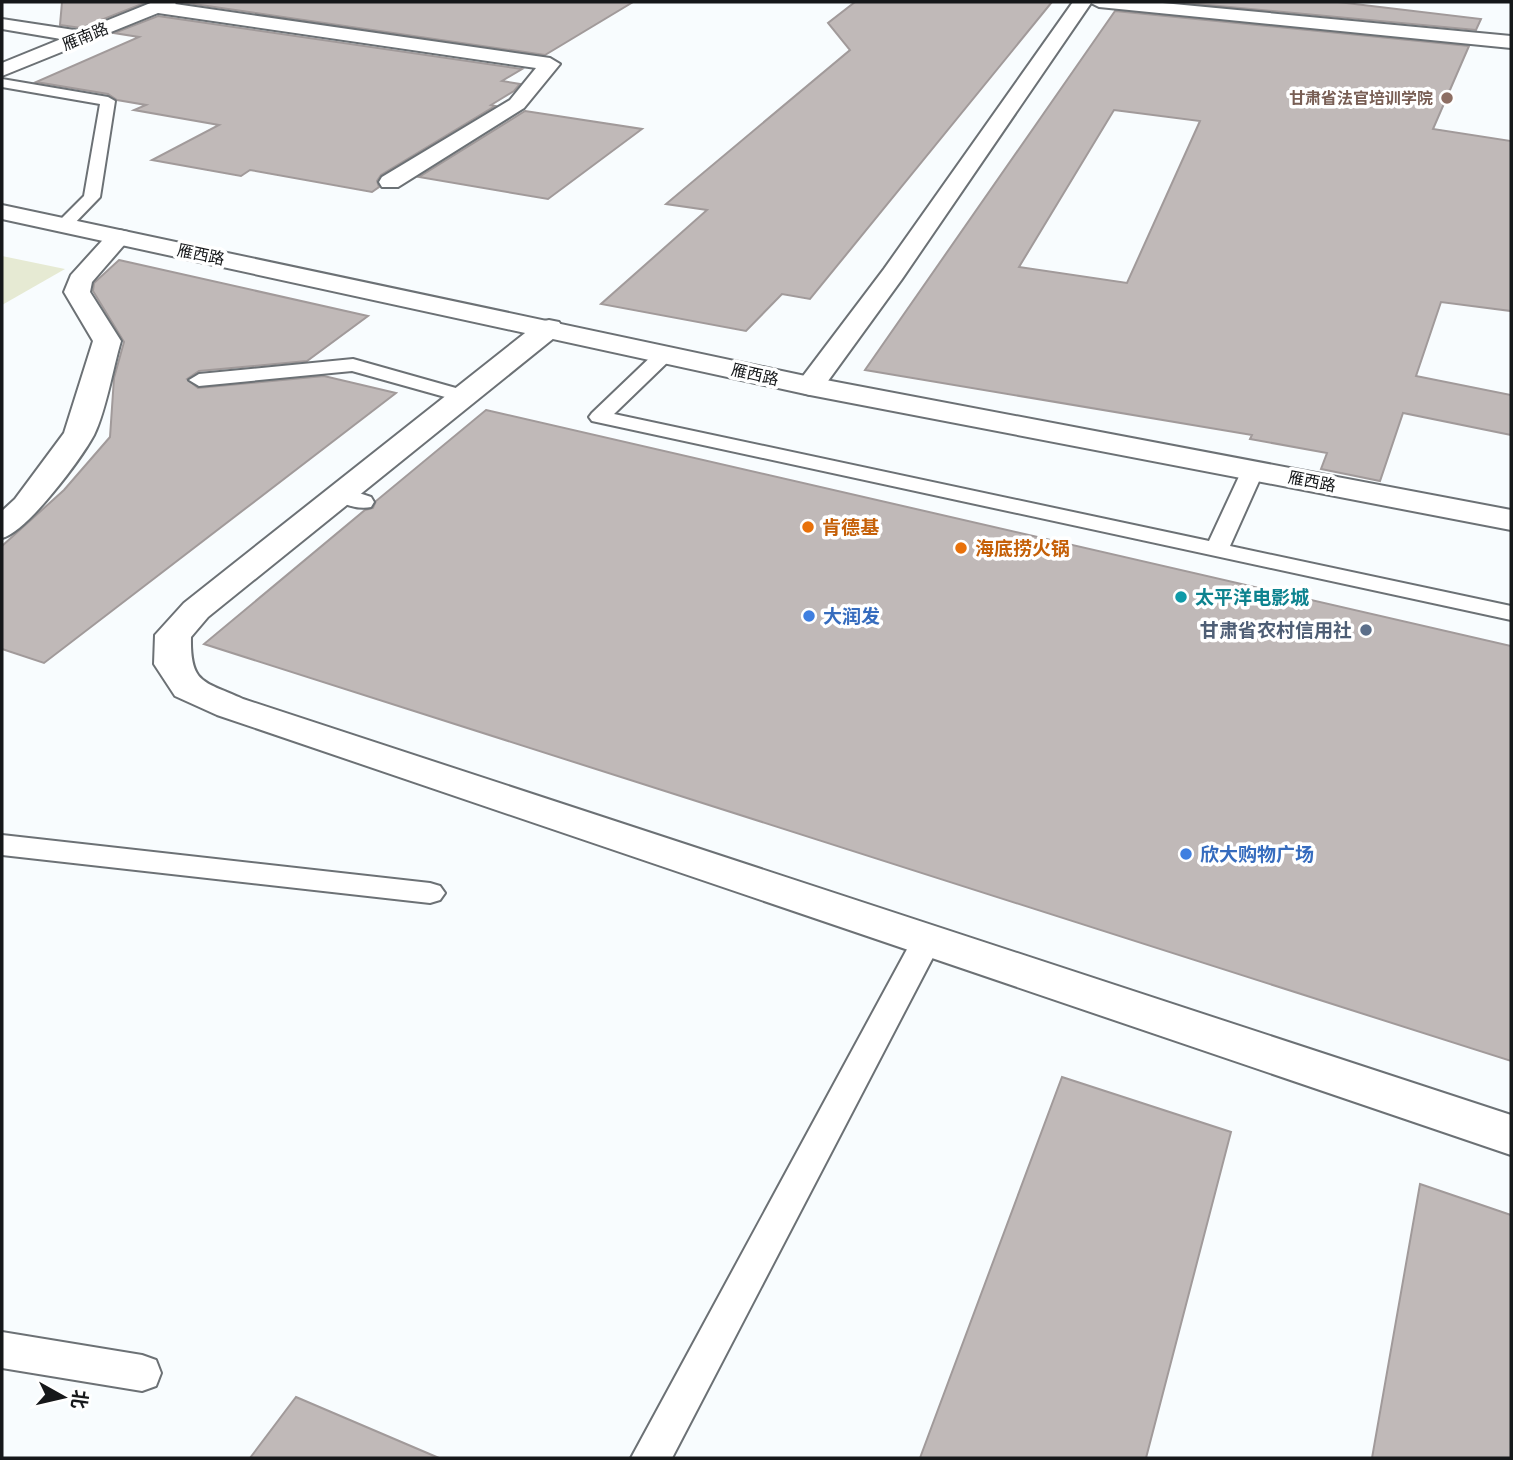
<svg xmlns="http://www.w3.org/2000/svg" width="1513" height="1460" font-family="'Nunito Sans','Noto Sans SC',sans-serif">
<rect width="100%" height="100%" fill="#f8fcfe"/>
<polygon fill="#e6ead3" points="2,256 65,269 2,305"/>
<g fill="#c0b9b8" stroke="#a19a9a" stroke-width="2" fill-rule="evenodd">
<polygon points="62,2 147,2 81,28 60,25"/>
<polygon points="180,2 633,2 545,55"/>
<polygon points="855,2 1052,2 810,299 782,294 746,331 601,304 707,210 666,204 850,50 828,23"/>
<polygon points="1177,2 1338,2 1481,19 1476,30"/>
<path d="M1115,11l354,35 -36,83 78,12v170l-70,-9 -25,74 95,19v40l-108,-22 -23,68 -59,-12 6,-16 -77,-14 2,-4 -387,-65zM1114,110l86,11 -73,162 -108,-16z"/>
<polygon points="158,16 522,69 502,81 520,84 514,91 491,105 495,106 381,175 377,181 379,187 372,192 250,170 241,176 152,160 219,125 134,110 146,105 117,100 108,94 36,82 139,37 114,33"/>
<polygon points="525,111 642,129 548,199 419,177"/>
<polygon points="119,260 368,316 307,361 199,371 187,379 198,388 324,376 396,393 44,663 2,649 2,546 64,490 110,437 114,378 124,342 93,291 94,283"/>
<polygon points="486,410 1511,646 1511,1061 204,644 365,510 373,508 376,501"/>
<polygon points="1062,1077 1231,1132 1146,1458 920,1458"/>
<polygon points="1420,1184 1511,1215 1511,1458 1372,1458"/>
<polygon points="296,1397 439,1458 250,1458"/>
</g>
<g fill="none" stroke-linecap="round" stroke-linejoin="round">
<defs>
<g id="lane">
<polygon points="2,79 108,97 115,101 100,197 69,229 63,230 55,225 84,196 100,104 2,87"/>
<polygon points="666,347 673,349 675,353 673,357 614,414 1209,541 1242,470 1245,465 1261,465 1264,470 1230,546 1511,606 1511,620 592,421 589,417 592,413 659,349"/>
<polygon points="353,359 470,392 473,396 470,400 463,402 352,371 199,386 189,380 199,374"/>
<path d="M341,487l30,10 3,5 -3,5c-13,3 -33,-3 -41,-13l3,-5z"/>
<polygon points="2,835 430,883 440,886 445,893 440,900 430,903 2,855"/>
<polygon points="927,929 938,932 942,940 672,1458 631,1458 912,940 916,932"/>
<polygon points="2,1332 142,1355 156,1360 161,1373 156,1386 142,1391 2,1368"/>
</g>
<g id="street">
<polygon points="153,2 177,2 175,4 550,58 560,64 524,108 398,187 382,187 379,182 382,177 510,100 536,68 158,13 2,76 2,63 61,39 2,29 2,19 81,31"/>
<polygon points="1073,2 1152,2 1511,36 1511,48 1099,7 1091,3 902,279 820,392 810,395 800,392 796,386 800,380 884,269"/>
<path d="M119,230l9,2 3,5 -39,45 -2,10 31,49c-8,27 -15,70 -27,94 -13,24 -67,97 -92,103v-27l13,-12 49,-66 29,-92 -29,-49 7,-17 39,-43z"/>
<path d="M549,320l10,2 4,6 -4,6 -351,283 -17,20c-1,48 13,44 52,62l1268,416v40l-1294,-440 -42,-19 -21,-32 1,-29 29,-32 355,-281z"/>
</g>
<polygon id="secondary" points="2,205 810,377 1511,510 1511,530 810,395 2,219"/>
</defs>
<use href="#lane" stroke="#6c7175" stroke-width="4"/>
<use href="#street" stroke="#6c7175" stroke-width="4"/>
<use href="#secondary" stroke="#6c7175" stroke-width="4"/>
<use href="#lane" fill="#fff" fill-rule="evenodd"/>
<use href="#street" fill="#fff" fill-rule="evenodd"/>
<use href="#secondary" fill="#fff" fill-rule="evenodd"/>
</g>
<circle fill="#8d6e63" stroke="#fff" stroke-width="2.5" cx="1447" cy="98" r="7"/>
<g fill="#e8710a" stroke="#fff" stroke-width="2.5">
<circle cx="808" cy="527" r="7"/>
<circle cx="961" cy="548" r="7"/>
</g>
<circle fill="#0f9aa8" stroke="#fff" stroke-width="2.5" cx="1181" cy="597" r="7"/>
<g fill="#3f7fe0" stroke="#fff" stroke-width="2.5">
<circle cx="809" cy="616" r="7"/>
<circle cx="1186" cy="854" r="7"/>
</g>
<circle fill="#5c6f8a" stroke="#fff" stroke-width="2.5" cx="1366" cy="630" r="7"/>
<g text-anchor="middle" stroke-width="7" stroke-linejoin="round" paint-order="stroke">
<g font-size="16" fill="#16181a" stroke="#fff">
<text transform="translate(85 36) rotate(-22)" y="6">雁南路</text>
<text transform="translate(201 254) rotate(12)" y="6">雁西路</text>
<text transform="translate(755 374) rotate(13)" y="6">雁西路</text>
<text transform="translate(1312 481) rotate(11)" y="6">雁西路</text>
</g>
<g font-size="16" font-weight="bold" fill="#785e54" stroke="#fff" text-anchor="end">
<text x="1433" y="104">甘肃省法官培训学院</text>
</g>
<g font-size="19" font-weight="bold" fill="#c56008" stroke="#fff" text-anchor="start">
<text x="822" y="534">肯德基</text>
<text x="975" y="555">海底捞火锅</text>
</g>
<g font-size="19" font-weight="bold" fill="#0d838f" stroke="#fff" text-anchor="start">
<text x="1195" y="604">太平洋电影城</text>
</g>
<g font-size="19" font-weight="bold" fill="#366cbe" stroke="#fff" text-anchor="start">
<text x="823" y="623">大润发</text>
<text x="1200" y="861">欣大购物广场</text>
</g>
<g font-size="19" font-weight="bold" fill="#4e5e75" stroke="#fff" text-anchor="end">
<text x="1352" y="637">甘肃省农村信用社</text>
</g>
</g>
<rect width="1513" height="1460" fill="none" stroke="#16181a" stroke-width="7"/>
<g transform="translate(63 1397) rotate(98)" stroke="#ffffff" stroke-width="5" paint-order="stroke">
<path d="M0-5L12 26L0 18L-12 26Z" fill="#16181a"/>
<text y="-10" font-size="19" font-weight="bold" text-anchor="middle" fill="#16181a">北</text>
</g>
</svg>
